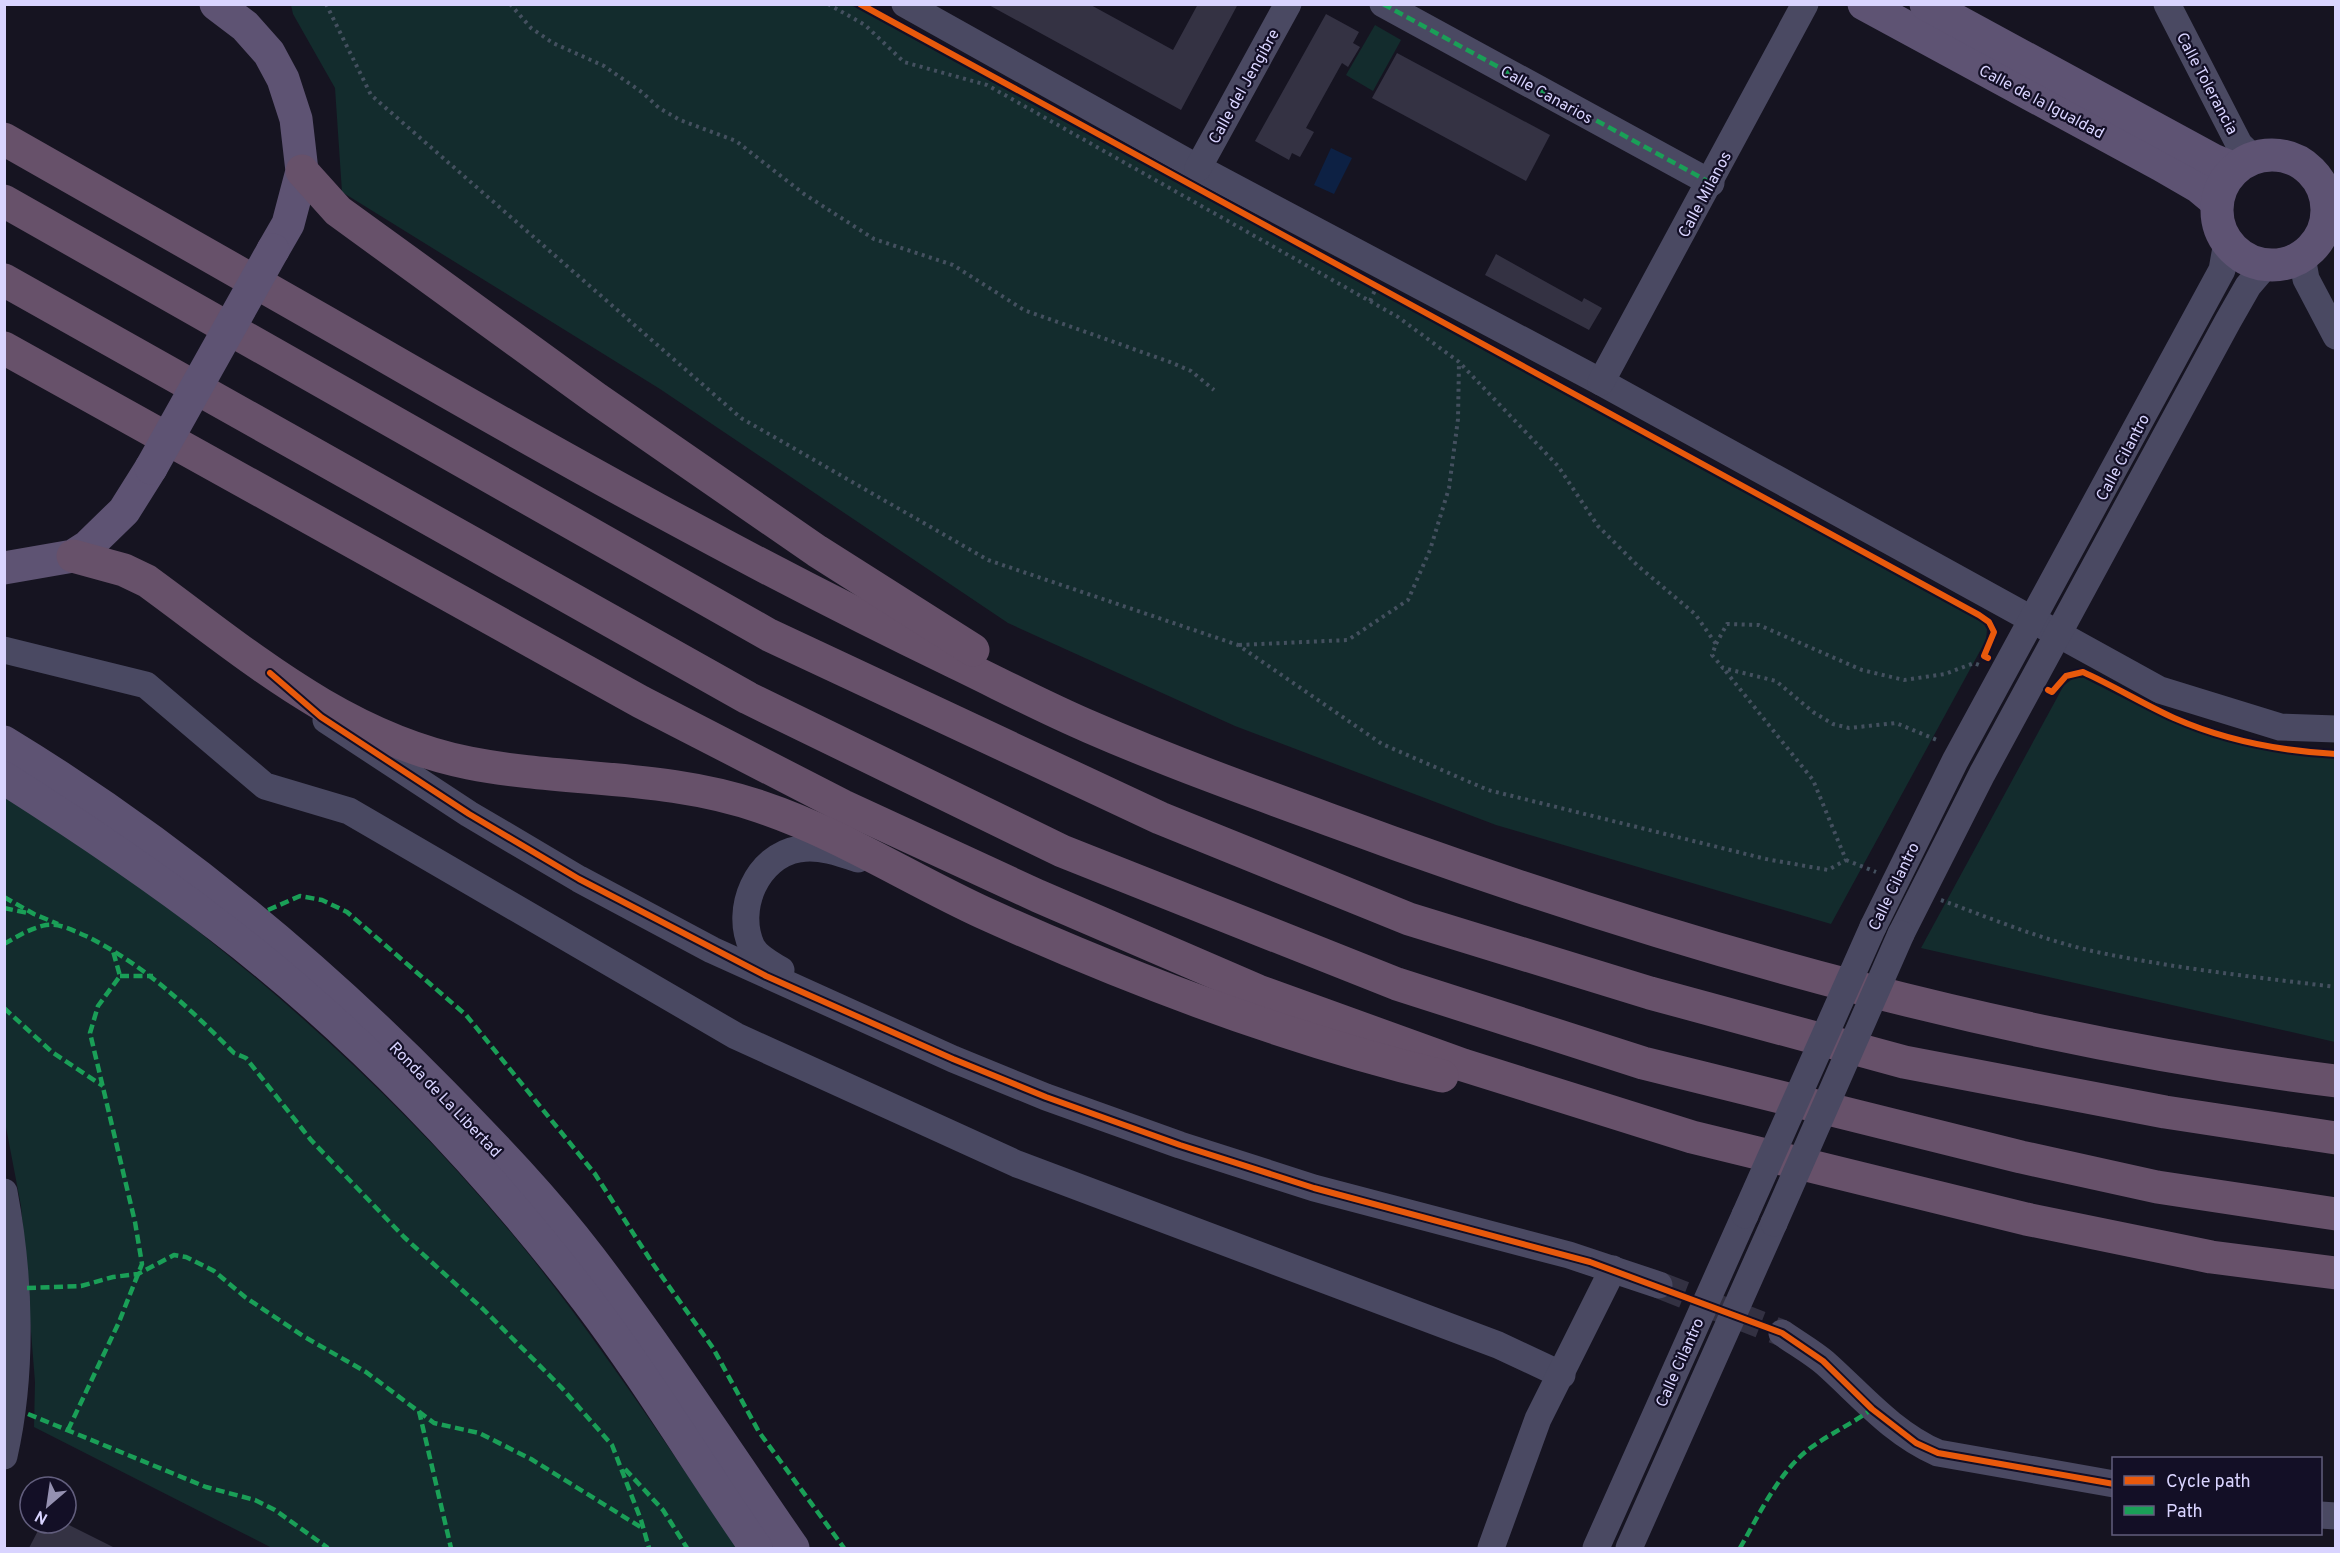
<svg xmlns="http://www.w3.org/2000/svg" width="2340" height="1553" font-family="Overpass,sans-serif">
<rect width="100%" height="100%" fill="#161421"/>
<g fill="#132c2d">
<polygon points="291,5 851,5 1983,623 1987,629 1986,640 1831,924 1496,825 1235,726 1008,623 660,389 342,192 335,88 293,14"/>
<polygon points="1375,25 1401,40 1373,91 1346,75"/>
<path d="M2074,678h10c56,29 112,58 174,70 25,5 52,7 77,9v285l-414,-94 143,-263z"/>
<path d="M4,794c198,126 380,281 527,463 74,93 139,193 206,291h-465l-238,-121 1,-45 -14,-176 -16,-84z"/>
</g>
<polygon fill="#0d2144" points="1331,148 1352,158 1334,194 1314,185"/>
<g fill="#343243">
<polygon points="987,4 1089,4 1173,50 1198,4 1238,4 1181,110"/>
<polygon points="1326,14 1359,32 1353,43 1360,47 1348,67 1342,63 1317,108 1306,128 1314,132 1300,157 1292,153 1289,160 1255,141"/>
<polygon points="1397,53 1550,135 1526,181 1372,98"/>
<polygon points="1496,254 1582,302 1584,298 1602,308 1589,330 1485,275"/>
<polygon points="42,1523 65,1523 115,1548 29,1548"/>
</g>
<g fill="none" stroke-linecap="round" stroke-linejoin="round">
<polyline stroke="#333142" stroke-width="27" stroke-dasharray="27 14" stroke-linecap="butt" points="1659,1285 1782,1333"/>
<g stroke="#44505f" stroke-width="4" stroke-dasharray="3 4.5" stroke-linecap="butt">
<polyline points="326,4 371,95 741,418 988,560 1238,645 1382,744 1488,790 1766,859 1828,870 1846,860 1813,780 1723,668"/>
<polyline points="510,4 531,28 553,43 604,66 643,93 659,108 680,120 736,141 804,194 874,239 953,265 1024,310 1170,362 1191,371 1214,390"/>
<polyline points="828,4 865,25 904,62 987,85 1398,317 1459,362 1558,466 1598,526 1638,566 1695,614 1716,644 1712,655 1723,668 1776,681 1813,712 1833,724 1849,728 1896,723 1937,740"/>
<polyline points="1370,301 1376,288"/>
<polyline points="1716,644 1727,624 1759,625 1862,670 1904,680 1945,674 1974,663 1979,665"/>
<polyline points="1239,645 1348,640 1408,600 1430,550 1449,488 1458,419 1459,362"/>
<polyline points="1846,860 1876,872"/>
<path d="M1941,900c49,18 99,39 151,51 80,17 162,26 244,36"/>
</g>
<g stroke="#4a4962" stroke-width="27">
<polyline points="905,4 1198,168 1601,382 2160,690 2280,727 2336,729"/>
<polyline points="1383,4 1711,183"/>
<polyline points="2167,4 2239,144 2253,158"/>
<polyline points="1198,168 1288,4"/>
<polyline points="2302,257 2306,279 2336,336"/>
<polyline points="1601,382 1805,4"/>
<polyline points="4,650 146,685 265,786 349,811 736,1036 1017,1164 1498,1345 1562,1375"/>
<polyline points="326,720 469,814 579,879 712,950 953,1059 1046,1097 1180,1145 1314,1188 1569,1255 1659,1285"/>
<polyline points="1873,927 1955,761 2222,270 2227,242"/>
<polyline points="1901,934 1982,774 2228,321 2248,286 2266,265"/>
<path d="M781,970c-10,-6 -23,-12 -29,-23 -18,-38 5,-91 47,-98 19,-4 42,4 59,10"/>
<path d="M4,1192c16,85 19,180 0,264"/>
<path d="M1782,1333c14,10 30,19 43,30 36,32 67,70 113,90l176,31"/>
<polyline points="2320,1515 2336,1516"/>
<polyline points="1491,1548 1538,1419 1613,1269"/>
<polyline points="1596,1548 1745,1215"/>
<polyline points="1629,1548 1774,1223"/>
</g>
<g stroke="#5e5373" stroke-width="33">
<polyline points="216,4 245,26 269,53 283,79 296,119 302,171 288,224 273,250"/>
<polyline points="1864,4 2161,165 2199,187 2217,202"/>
<polyline points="1926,4 2213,160 2235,169"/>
<circle cx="2272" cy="210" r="55"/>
<polyline points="4,568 73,556 87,547 124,511 151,468"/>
<path d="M4,742c161,98 305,216 437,350 51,52 104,107 149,166 71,93 136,193 203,290"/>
<path d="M4,778c74,47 147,96 216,149 136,104 263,237 367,373 60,79 112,166 169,248"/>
</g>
<g stroke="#67516a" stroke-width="33">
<path d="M4,139c122,70 244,138 365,208 192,111 384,218 583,314 46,22 91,46 138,66 101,44 206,80 309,118 303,108 617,196 937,236"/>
<polyline points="302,171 338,211 597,399 817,551 973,650"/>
<polyline points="4,201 769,635 1160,818 1409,919 1650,993 1904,1062 2165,1112 2336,1138"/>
<polyline points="4,280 748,698 1062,851 1397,984 1643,1063 2021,1157 2157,1187 2336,1214"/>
<polyline points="4,348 641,702 843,806 1038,896 1258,991 1463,1065 1692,1137 2026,1219 2211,1257 2336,1273"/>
<path d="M73,556l51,14 23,11c100,73 196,157 322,182 97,19 198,11 292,44 78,26 149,72 223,106 148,67 300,125 458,163"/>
</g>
<g stroke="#4a4962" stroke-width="27">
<polyline points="1745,1215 1873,927"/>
<polyline points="1774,1223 1901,934"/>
</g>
<polyline stroke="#5e5373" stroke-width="33" points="151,468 273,250"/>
<g stroke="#1a9f57" stroke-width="4.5" stroke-dasharray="9 4.5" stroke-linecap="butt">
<polyline points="1383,4 1711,183"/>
<polyline points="4,897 34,914 58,924"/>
<polyline points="4,908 28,913"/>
<polyline points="268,910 300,896 322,900 347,912 466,1015 595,1174 653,1264 713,1348 759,1432 844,1548"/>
<path d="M4,944c14,-8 27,-16 42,-19 14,-2 28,6 40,11 59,29 102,71 148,117l12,5 65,82 93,97 79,72 78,78 51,58 29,75 8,28"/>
<polyline points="120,976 153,976"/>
<polyline points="4,1008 52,1052 103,1086"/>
<polyline points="27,1288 81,1286 113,1277 138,1274 174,1255 186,1257 214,1271 245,1297 303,1336 366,1372 434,1423 479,1433 531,1459 642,1528"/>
<polyline points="419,1411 451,1548"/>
<polyline points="28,1414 206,1487 255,1500 275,1510 328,1548"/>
<polyline points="68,1430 119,1322 142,1264 135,1222 90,1033 98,1006 120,976 113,951"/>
<polyline points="625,1469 663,1510 687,1548"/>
<path d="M1740,1548c19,-33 38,-75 69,-99 20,-15 43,-25 63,-40"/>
</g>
<defs>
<g id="cycleway">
<polyline points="860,4 1979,615 1989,622 1994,632 1984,656 1988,658"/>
<polyline points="270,673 321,717 469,814 579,879 766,976 953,1059 1046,1097 1180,1145 1314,1188 1590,1262 1782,1333 1823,1361 1872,1409 1916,1443 1938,1453 2114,1484"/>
<path d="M2048,690l4,2 14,-16 17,-4c31,14 60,32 91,46 50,22 107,33 162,36"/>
</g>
</defs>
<use href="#cycleway" stroke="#130f26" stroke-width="10"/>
<use href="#cycleway" stroke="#e8590c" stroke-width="6"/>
</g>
<g text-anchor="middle" stroke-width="4.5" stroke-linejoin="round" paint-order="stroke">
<g font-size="16" fill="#d9d4ff" stroke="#130f26">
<text transform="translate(2208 83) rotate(62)" y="6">Calle Tolerancia</text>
<text transform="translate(1243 86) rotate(-61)" y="6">Calle del Jengibre</text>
<text transform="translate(1547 94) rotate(29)" y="6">Calle Canarios</text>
<text transform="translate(2042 101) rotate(28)" y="6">Calle de la Igualdad</text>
<text transform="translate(1704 194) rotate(-62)" y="6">Calle Milanos</text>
<text transform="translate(2122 457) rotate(-62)" y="6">Calle Cilantro</text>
<text transform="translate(1893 886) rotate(-64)" y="6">Calle Cilantro</text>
<text transform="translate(446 1099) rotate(46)" y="6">Ronda de La Libertad</text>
<text transform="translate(1679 1362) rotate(-66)" y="6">Calle Cilantro</text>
</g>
</g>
<rect width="2340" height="1553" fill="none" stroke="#d9d4ff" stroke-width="12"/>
<rect x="2112" y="1457" width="210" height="78" fill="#130f26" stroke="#625e7d" stroke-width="1.5"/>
<rect x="2124" y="1476" width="30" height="9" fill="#e8590c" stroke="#625e7d" stroke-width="1.5"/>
<text x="2166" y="1487" font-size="18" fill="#d9d4ff">Cycle path</text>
<rect x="2124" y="1506" width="30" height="9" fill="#1a9f57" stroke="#625e7d" stroke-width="1.5"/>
<text x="2166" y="1517" font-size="18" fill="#d9d4ff">Path</text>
<g transform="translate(48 1505) rotate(209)"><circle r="28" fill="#130f26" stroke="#625e7d" stroke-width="1.5"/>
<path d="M0-4.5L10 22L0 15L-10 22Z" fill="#9591b1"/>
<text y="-9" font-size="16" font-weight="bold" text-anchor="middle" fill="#d9d4ff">N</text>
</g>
</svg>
